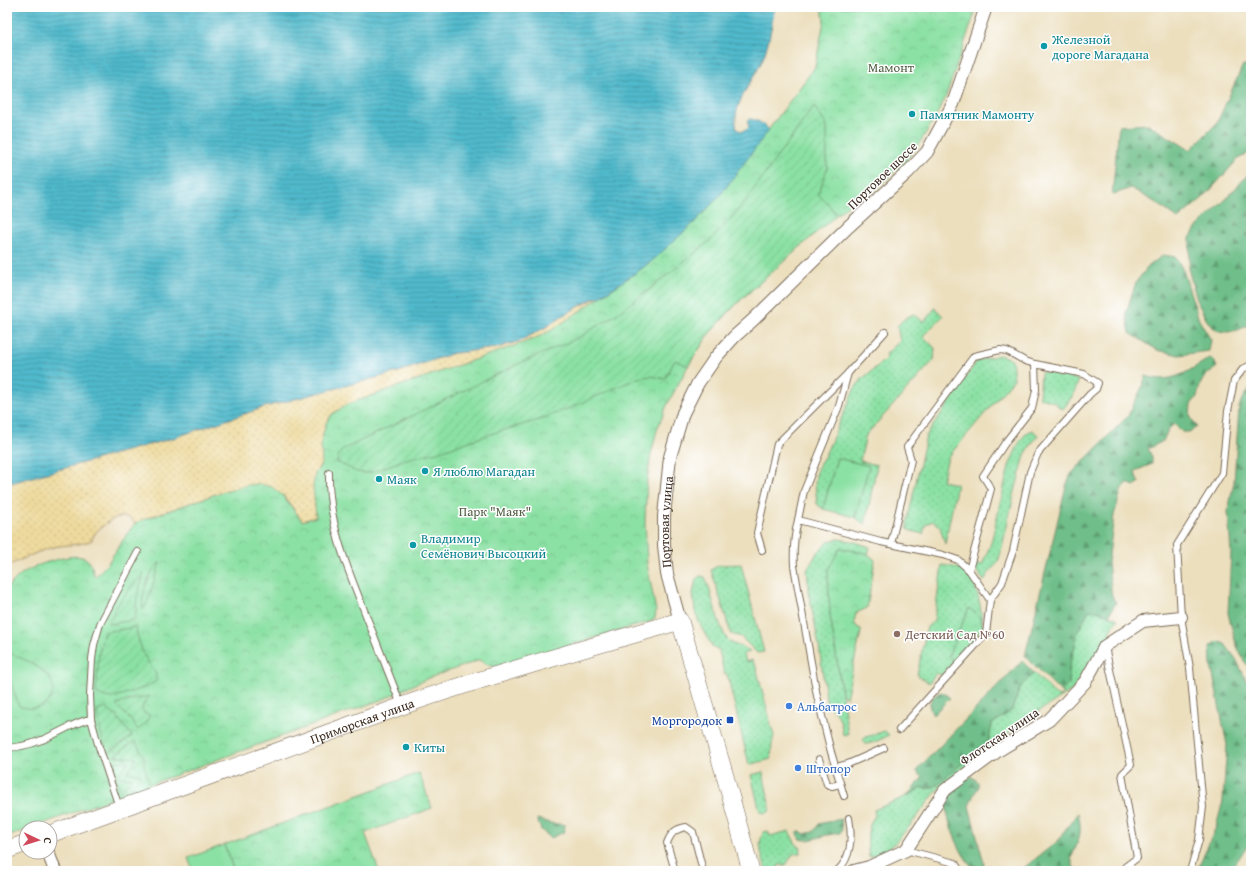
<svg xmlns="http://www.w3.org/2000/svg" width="1258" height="878" font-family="'Gentium Book Plus',serif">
<defs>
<pattern id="grass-dots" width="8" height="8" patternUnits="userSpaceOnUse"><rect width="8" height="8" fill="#8be1a4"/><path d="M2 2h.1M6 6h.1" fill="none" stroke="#79c18d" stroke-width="1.8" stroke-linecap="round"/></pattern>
<pattern id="forest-firs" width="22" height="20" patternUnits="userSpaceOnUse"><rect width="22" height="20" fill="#70bf8a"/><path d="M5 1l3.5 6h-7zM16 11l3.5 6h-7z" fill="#5d9b70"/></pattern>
<pattern id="sand-dots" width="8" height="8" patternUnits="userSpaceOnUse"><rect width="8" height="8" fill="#eeda9e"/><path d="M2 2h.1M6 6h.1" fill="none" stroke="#cdbb88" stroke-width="1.8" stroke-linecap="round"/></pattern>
<pattern id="park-crowns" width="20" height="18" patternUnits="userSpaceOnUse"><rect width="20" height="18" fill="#8be1a4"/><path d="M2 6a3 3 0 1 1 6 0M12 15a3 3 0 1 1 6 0" fill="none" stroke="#79c18d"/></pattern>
<pattern id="garden-furrows" width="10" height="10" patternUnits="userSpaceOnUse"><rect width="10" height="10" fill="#8be1a4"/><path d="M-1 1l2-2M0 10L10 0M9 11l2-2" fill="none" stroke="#79c18d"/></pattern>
<pattern id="water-rules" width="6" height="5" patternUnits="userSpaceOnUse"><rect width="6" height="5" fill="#50bacc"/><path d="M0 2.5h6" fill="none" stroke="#4497a5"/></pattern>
</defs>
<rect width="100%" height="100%" fill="#fff"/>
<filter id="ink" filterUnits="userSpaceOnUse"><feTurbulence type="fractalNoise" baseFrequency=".025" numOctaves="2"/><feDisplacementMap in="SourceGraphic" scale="8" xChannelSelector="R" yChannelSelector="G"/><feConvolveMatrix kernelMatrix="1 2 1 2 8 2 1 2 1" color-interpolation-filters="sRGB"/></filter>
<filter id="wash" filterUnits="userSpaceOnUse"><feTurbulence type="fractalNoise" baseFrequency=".012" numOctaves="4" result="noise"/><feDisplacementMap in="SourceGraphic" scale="16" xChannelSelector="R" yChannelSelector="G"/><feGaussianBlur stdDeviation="0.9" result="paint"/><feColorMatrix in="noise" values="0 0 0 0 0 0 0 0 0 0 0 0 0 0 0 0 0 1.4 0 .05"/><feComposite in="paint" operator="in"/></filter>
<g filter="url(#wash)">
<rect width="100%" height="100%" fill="#ecdfbe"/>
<g fill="url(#grass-dots)" stroke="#638661">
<polygon points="918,145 906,161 873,192 870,192 869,188 871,186"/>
<polygon points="935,308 943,316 923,336 935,348 934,360 866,435 860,461 877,465 865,525 855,517 868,466 837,458 823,509 817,504 815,482 817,469 825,455 855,388 862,379 886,359 887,353 900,341 897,326 904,319 913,314 924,322"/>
<polygon points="999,355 1012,359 1014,379 948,457 942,481 957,484 945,544 940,527 933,521 926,524 923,534 908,530 907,523 926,436 977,361"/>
<polygon points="1044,372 1053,373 1079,380 1073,395 1064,408 1060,409 1056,403 1039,397 1041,373"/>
<path d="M1033,430l5,6 -6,7 -7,12 -11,40 -14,61c-3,9 -6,10 -11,17 -3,3 -1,5 -5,8l-9,-12 1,-5 6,1 9,-22 18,-77 10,-23 8,-11z"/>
<path d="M838,539l14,2 18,6 -2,7 -28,-6 -12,27 2,39 18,120 -5,1c-2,-12 -3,-24 -16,-29l-8,-60 -9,-47 -3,-29 10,-17 12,-12z"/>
<path d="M741,564l23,88 -7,1 -16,-16 -10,-3 -16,-52 -4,-12c8,-7 19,-5 30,-6z"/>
<path d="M942,565c5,1 11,1 15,3 22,7 23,39 26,58l-4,-10 -10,-8 -21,49 9,5 -9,10 -7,3 -5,-2 -7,10 -12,-8 10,-48 7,-7z"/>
<path d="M700,576l5,1c6,13 15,57 24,64 6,5 15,5 21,11l-6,2 2,8 6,-2 4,7 18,69c-3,10 -2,14 -3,23l-22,6 -22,-91h-3l-5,-24 -7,-4 -11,-19 -6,-16 -2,-17 3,-15z"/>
<path d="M1089,610l12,2 17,7 -8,11v5l-13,21 -25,34 -40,26 -59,44 -35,29 -25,33 -21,24 -10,8 -13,3c-2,-13 -3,-31 6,-41l-1,-6 33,-14 14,-8h11l9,-6 47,-42 4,-16 19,-13 10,-25 13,-13 24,24 5,-3 -1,-4 7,-6v-17l6,-21 2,-13z"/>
<path d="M885,731l4,4c-7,4 -17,9 -24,9l-2,-6z"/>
<polygon points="763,772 770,807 769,812 763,813 760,812 751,775"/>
<path d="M768,831l2,5 19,-5 7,13 5,4 -1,5 -7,1 -7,11h-7l-2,4v2h-11c-3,-13 -10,-28 -2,-39z"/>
</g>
<g fill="url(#forest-firs)" stroke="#567454">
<polygon points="1243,65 1251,66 1251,152 1238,159 1205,196 1178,219 1158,204 1131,188 1112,195 1119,126 1148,124 1190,150 1217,123"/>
<polygon points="1251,171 1251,324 1238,330 1228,332 1219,331 1211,326 1206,319 1198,303 1189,272 1190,238 1198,226 1225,200"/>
<polygon points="1163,255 1176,257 1183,270 1199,320 1211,340 1209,351 1179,355 1157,350 1130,333 1126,313 1136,282 1148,267"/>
<path d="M1210,358l4,3 3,6c-5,4 -12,8 -15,14 -5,9 -2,16 -11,23l-1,12 7,11 -8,5h-7l-8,-8 -6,6 -5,11 -15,8 4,8v7l-17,7 1,5 3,7 -5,3 -7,-3 -5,5 -8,27 -6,48 4,33 4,6 -7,13 -8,-3 -12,-2 -12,23 -2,13 -6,21v17l-7,6 1,4 -38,-38 41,-170 5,-12 57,-58 14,-29 4,-11c26,9 42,-5 64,-18z"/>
<polygon points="1251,386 1251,669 1244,661 1236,644 1228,613 1231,552 1228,511 1234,482 1239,408 1242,399"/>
<polygon points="1217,641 1225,644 1236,659 1248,684 1251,687 1251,841 1230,871 1197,871 1216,827 1223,801 1227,745 1211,665 1210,646"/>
<polygon points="1022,661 1034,673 1021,686 1011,711 992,724 989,740 941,782 932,788 921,788 907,796 923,777 916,771"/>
<path d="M941,692l4,2 5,4 -17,17c-7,-10 -2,-19 8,-23z"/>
<path d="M971,776l7,6v6l-4,6 -5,12 15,57 -1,8c-3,-1 -7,-2 -9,-3 -13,-9 -35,-61 -25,-74 5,-6 16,-13 22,-18z"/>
<path d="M1078,813c5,18 1,28 -7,45l3,10 -2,3h-52l38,-30 7,-11z"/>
<polygon points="537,819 550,823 565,825 564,832 551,838 541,830"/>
<path d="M841,819l1,10 -2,4c-4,1 -9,1 -13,2 -9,2 -30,12 -30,-4l9,3 9,-4 4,-6z"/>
</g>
<path fill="url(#sand-dots)" stroke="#94825e" d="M610,291l-58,39 -18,9 -186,65 -26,59 -4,5 -2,49 -14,4 -9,-13 -10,-13 -55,-5 -81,28 -12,6 -4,-6c-5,-1 -12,-2 -16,0 -8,4 -22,14 -23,22 -12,6 -25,4 -38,7 -16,4 -31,12 -47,19v-82l166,-46 95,-32 130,-34 56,-19 42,-5 24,-7 26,-14 15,-11z"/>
<g fill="url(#park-crowns)" stroke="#638661">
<path d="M822,7h155l-32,92 -12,22 -17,28 -80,66 -91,81 -16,16 -20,22 -21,32 -21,39 -10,25 -6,24 -4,26 -2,40 2,44 9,47 -1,7 -6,4 -150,44c-8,1 -13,-1 -19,-6l-54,19 -40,19 -355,130h-5v2l-19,7v-248c5,-7 13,-15 21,-19 11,-6 46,-18 57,-12 7,4 8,13 10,19l13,-14 21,-32 8,-9 91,-32 20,-5 12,-1 12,3 10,8 20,26 14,-4 -3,-31 2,-12 7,-11 -1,-20 2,-9 3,-11 6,-9 16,-10 186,-65 18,-9 85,-58 60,-52 24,-26 94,-127 9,-46z"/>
<polygon points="840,548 868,554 875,560 867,608 856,613 854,622 857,627 861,629 861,632 846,698 842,693 830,614 828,575 828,570"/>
<polygon points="969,608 979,616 983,626 957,662 948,657"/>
<polygon points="419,773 432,808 365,833 379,871 234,871 224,845"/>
</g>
<g fill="url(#garden-furrows)" stroke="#638661">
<polygon points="814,106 827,126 827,169 818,194 830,206 836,215 745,296 729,312 709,334 688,366 675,360 665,379 651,376 638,378 577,405 539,420 494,433 437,452 406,459 372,472 365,473 357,472 337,462 339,454 344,449 518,364 578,338 618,313 659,282 713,238 744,203"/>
<path d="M159,563h1l-13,40 -4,7c-3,-12 6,-39 16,-47z"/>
<path d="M144,573l-7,24 -2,23 -27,4c9,-20 19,-35 36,-51z"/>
<polygon points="136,627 138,638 144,655 156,674 156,679 155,682 144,688 111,698 105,697 96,693 99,653 104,632"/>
<path d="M150,696c-5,6 -11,11 -6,17l6,2 -5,9 -7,6 -8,-11 -14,-14 11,-4z"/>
<polygon points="105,708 117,717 132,736 107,754 101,734 97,711"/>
<polygon points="135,741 144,757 144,766 150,785 141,789 130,787 140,777 141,774 126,772 133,765 136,758 114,756"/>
<polygon points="110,761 128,762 118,776 133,778 124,788 125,791 131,792 122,795"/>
</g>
<g fill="#8be1a4" stroke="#638661">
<polygon points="837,458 869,466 855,517 823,509"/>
<path d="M7,652c14,6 30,12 41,24 11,13 3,30 -14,32 -5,1 -10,-1 -15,-2l-12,-33z"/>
<polygon points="224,845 234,871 193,871 188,858"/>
</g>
<path fill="url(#water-rules)" stroke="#467275" d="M7,7h768c-3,13 -4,27 -8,39 -2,8 -5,16 -9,23 -9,17 -27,39 -21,60l4,2 5,-1 3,-3 -2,-6 2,-2c7,0 16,5 20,11l-48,64 -24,26 -45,41 -15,11 -36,24 -9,3 -30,17 -16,11 -26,14 -24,7 -42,5 -56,19 -130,34 -95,32 -166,46z"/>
</g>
<g filter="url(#ink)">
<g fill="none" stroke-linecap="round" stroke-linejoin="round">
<defs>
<g id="lane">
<path d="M329,473c-1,47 16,90 33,132 13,33 26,66 39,100"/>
<polyline points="798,520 804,491 839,406 848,373 885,332"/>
<polyline points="891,544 911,460 907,447 974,356 1000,350 1007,351 1025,361 1035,364"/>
<polyline points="762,550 757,533 777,444 848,373"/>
<polyline points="969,570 991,489 983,476 1007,440 1032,408 1036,390 1035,364 1084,374 1098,383 1096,389 1090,394 1038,453 1030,472 1013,551 1002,583 990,600"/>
<polyline points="1105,647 1131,765 1122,774 1137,858 1125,867 1125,871"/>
<path d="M7,748c18,-1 35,-7 50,-15 12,-6 22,-12 34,-14"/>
<polyline points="819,759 827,784 832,786 840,784"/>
<polyline points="836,767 848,764 884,748"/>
<path d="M844,796l-13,-44 -14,-56 -23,-130c-1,-17 0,-30 4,-46l83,22 62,13 15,5 11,10 21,30 -4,34 -87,96"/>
<polyline points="119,807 98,744 91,719 90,695 92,659 94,645 100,624 138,552"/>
<polyline points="906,850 955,863 960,871"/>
<path d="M675,871l-8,-28c4,-10 8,-14 19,-16l7,5 10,39"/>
<path d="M837,871c15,-13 15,-36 12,-53"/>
<polyline points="1190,871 1199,840 1203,807 1190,668 1181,617 1177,545 1222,473 1228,411 1234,381 1243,369 1251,365"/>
</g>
<g id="street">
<path id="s1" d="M680,621l-13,-47 -3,-29v-29l6,-59 13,-44 15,-30 18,-26 18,-20 20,-18 94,-92 60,-55 19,-20 26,-48 33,-97"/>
<polyline points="48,852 55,871"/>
<polyline points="854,871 869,867 906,850 945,790 999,750 1049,720 1085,682 1105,646 1143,621 1181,617"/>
</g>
<g id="secondary">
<path id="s2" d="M50,834l366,-133c87,-30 175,-54 264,-80l45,155 26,95"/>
<polyline points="7,850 26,843"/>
</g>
</defs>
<use href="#lane" stroke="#796956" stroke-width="8"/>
<use href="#street" stroke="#796956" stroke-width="14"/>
<use href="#secondary" stroke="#796956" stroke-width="18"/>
<use href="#lane" stroke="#fff" stroke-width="6"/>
<use href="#street" stroke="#fff" stroke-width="12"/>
<use href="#secondary" stroke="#fff" stroke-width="17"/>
</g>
</g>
<g fill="#0f9aa8" stroke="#fff" stroke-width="1.5">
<circle cx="1044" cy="46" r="4"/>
<circle cx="912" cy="114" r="4"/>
<circle cx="425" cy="471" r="4"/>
<circle cx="379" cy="479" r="4"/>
<circle cx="413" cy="545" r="4"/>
<circle cx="406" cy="747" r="4"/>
</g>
<circle fill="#8d6e63" stroke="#fff" stroke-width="1.5" cx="897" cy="634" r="4"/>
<g fill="#3f7fe0" stroke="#fff" stroke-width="1.5">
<circle cx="789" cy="706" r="4"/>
<circle cx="798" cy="768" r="4"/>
</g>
<rect fill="#1a4fb4" stroke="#fff" stroke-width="1.5" x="726" y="716" width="8" height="8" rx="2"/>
<g text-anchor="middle" stroke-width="3" stroke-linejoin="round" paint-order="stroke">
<g font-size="13" fill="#0d838f" stroke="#fff" text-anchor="start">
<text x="1052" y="44">Железной<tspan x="1052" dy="15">дороге Магадана</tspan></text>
<text x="920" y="119">Памятник Мамонту</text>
<text x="433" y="476">Я люблю Магадан</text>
<text x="387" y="484">Маяк</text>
<text x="421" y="543">Владимир<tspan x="421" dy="15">Семёнович Высоцкий</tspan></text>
<text x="414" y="752">Киты</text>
</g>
<g font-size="13" fill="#536146" stroke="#fff">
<text x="891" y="72">Мамонт</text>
<text x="495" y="516">Парк "Маяк"</text>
</g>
<g font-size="13" fill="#3b2a1e" stroke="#fff">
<text transform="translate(882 175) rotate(-44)" y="5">Портовое шоссе</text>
<text dy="5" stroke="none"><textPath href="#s1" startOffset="101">Портовая улица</textPath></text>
<text dy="5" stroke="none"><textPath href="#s2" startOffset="332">Приморская улица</textPath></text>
<text transform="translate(999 736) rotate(-34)" y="5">Флотская улица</text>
</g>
<g font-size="13" fill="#785e54" stroke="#fff" text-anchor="start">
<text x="905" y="639">Детский Сад №60</text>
</g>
<g font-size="13" fill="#366cbe" stroke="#fff" text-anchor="start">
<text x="797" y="711">Альбатрос</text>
<text x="806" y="773">Штопор</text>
</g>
<g font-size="13" fill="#164399" stroke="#fff" text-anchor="end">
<text x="722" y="725">Моргородок</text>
</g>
</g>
<rect width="1258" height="878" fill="none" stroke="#fff" stroke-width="24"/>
<g transform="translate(38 840) rotate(94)"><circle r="19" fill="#ffffff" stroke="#b1aaa5"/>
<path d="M0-3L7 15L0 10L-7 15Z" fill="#d1495b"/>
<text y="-6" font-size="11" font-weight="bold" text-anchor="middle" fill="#3b2a1e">С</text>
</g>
</svg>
